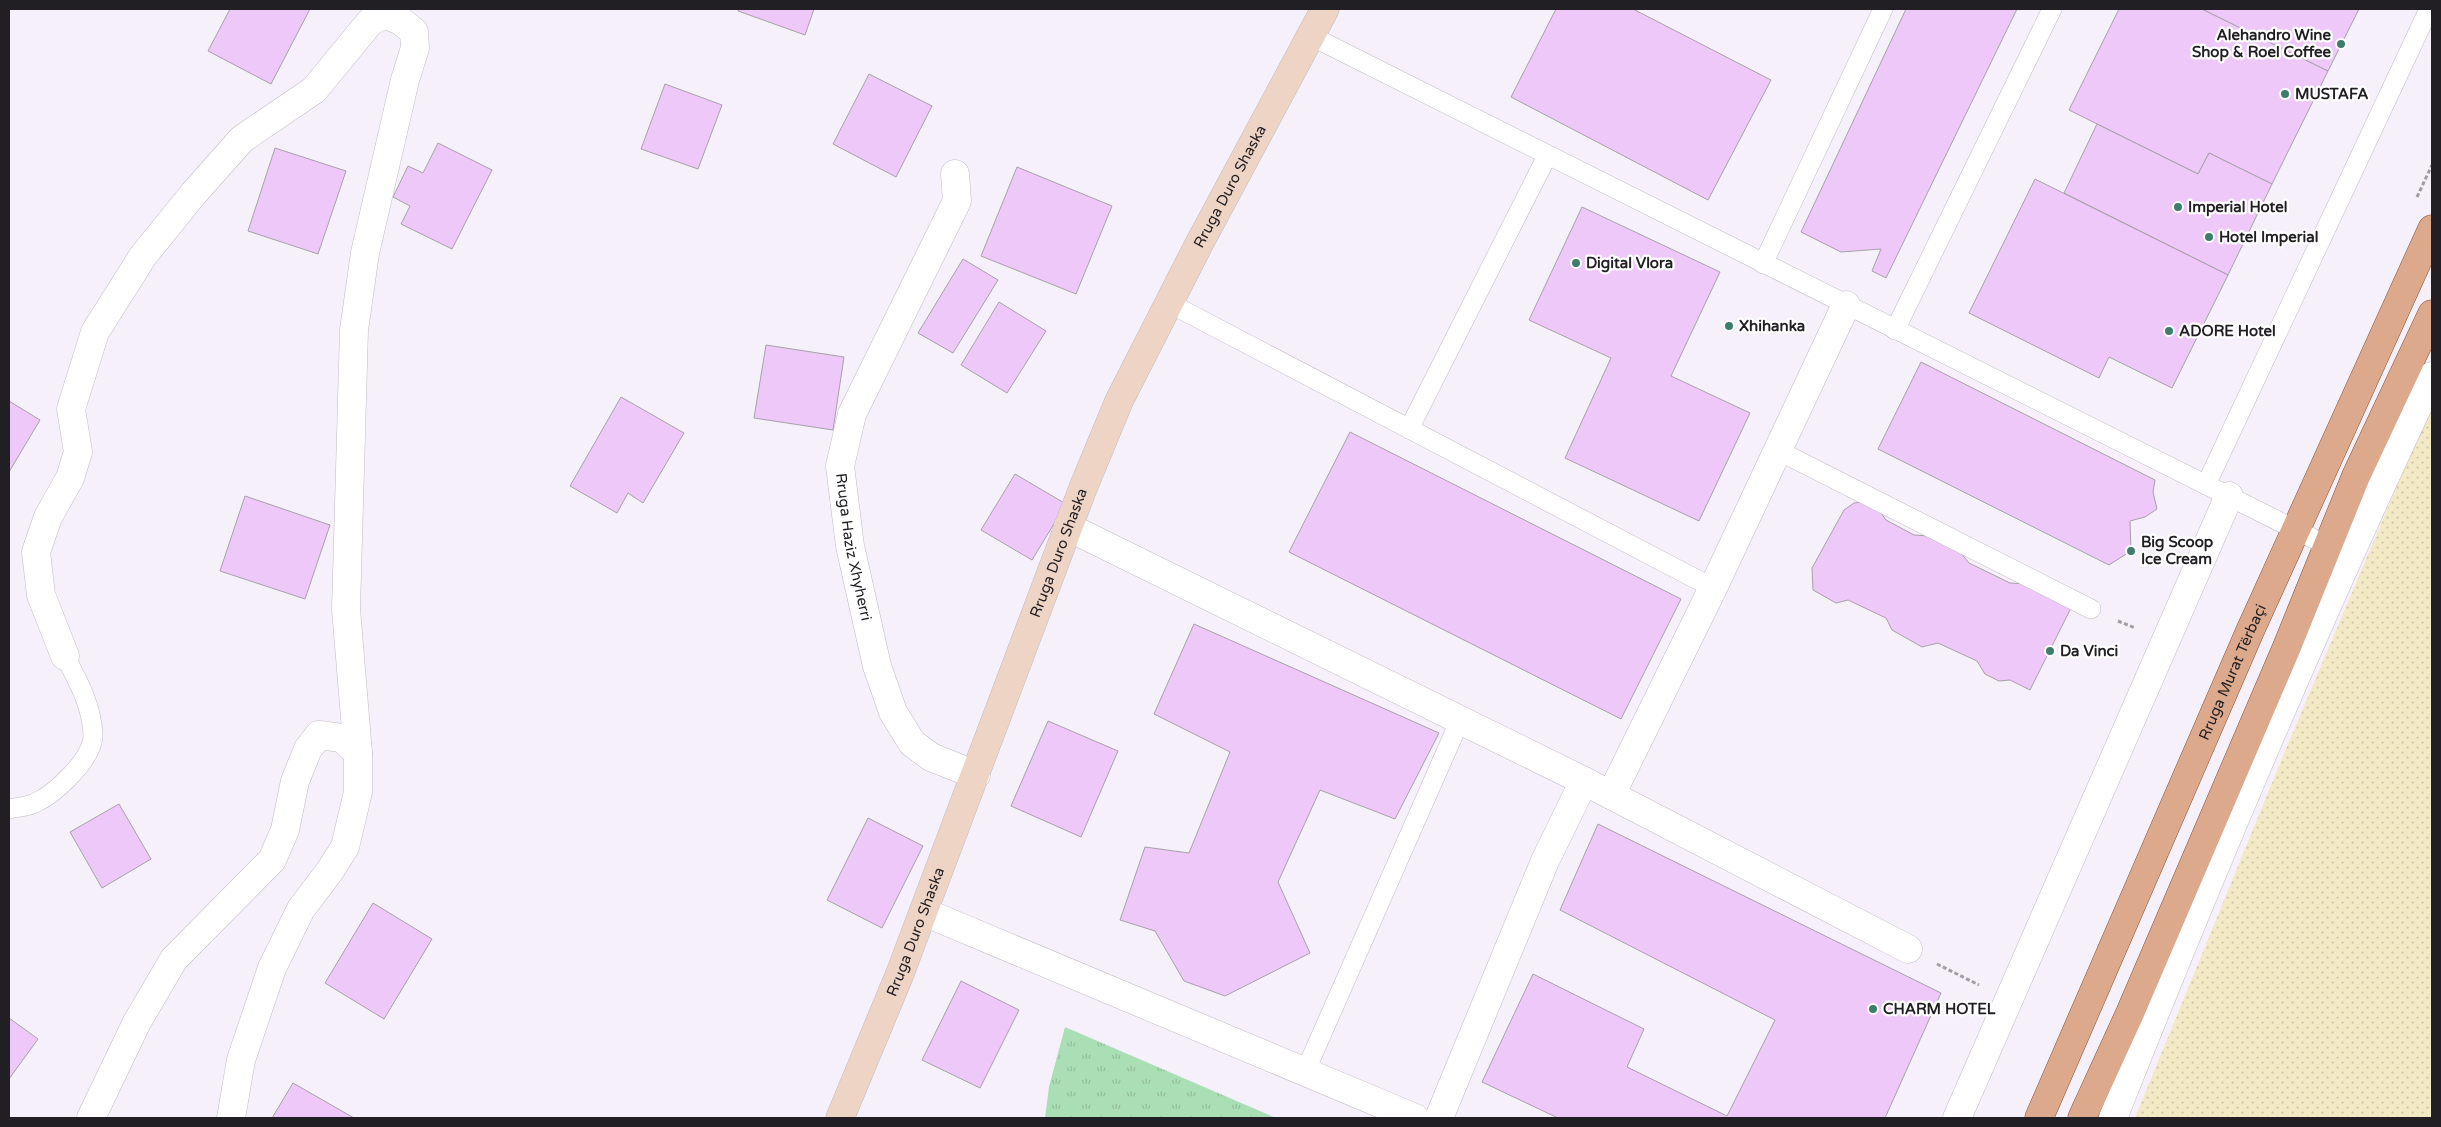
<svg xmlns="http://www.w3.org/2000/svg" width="2441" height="1127" font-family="'Varela Round',sans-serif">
<defs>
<pattern id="grass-tufts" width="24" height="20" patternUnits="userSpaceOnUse" patternTransform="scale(1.25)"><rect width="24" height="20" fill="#aadeb5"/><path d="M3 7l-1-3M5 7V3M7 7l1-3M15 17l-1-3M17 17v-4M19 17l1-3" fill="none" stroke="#92be9b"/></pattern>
<pattern id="sand-dots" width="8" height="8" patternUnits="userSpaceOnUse" patternTransform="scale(1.25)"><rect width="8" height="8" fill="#f3e9c4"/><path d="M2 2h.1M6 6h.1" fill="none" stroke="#d0c7a8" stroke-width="1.8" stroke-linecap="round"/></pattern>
</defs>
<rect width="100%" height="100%" fill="#f5f0fa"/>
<polygon fill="url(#grass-tufts)" points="1065,1027 1276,1118 1045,1118 1049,1087"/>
<polygon fill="url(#sand-dots)" points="2432,403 2432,1118 2135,1118 2283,756"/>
<g fill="#edc8f8" stroke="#a7a1a9">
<polygon points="230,9 310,9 271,84 208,51"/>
<polygon points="739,9 814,9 805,35 738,11"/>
<polygon points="1556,9 1633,9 1771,80 1708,200 1511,97"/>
<polygon points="1906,9 2017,9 1886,278 1872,271 1881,249 1841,252 1801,232"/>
<polygon points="2119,9 2202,9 2328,71 2272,184 2209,153 2198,174 2069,110"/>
<polygon points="2202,9 2359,9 2328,71"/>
<polygon points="869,74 932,106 896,177 833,144"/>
<polygon points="665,84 722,105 698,169 641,149"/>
<polygon points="2097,124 2198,174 2209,153 2272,184 2228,275 2064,193"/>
<polygon points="438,143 492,170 452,249 401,224 410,206 393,197 408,166 423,173"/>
<polygon points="275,148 346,171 318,254 248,231"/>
<polygon points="1017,167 1112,206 1076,294 981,256"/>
<polygon points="2035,179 2228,275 2172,388 2109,357 2099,378 1969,313"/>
<polygon points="1582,207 1720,272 1671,376 1750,413 1699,521 1565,458 1611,358 1529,320"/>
<polygon points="963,259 998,280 953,353 918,333"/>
<polygon points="999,302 1046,331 1007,393 961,365"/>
<polygon points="766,345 844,357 833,430 754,418"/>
<polygon points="1921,362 2155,480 2153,492 2157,509 2145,517 2130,521 2131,551 2109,565 1878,449"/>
<polygon points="621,397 684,433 643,503 628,493 617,513 570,486"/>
<polygon points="9,401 40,420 9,472"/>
<polygon points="1350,432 1681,599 1621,719 1289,552"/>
<polygon points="1015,474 1066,504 1032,560 981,530"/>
<polygon points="245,496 330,525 305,599 220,571"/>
<polygon points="1864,502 1879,510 1886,520 1914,535 1930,536 1957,548 1969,563 2010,583 2027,584 2072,606 2030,690 2010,680 1999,681 1985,674 1977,661 1938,643 1922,647 1892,630 1886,618 1848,600 1836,603 1813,590 1812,568 1844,510 1854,503"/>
<polygon points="1194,624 1439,733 1395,819 1320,790 1278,882 1310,953 1225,996 1184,981 1155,931 1120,920 1145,847 1189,853 1230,752 1154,714"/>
<polygon points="1048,721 1118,751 1081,837 1011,806"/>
<polygon points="119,804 151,859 102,888 70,832"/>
<polygon points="868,818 923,846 882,928 827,900"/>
<polygon points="1598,824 1941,993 1885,1118 1558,1118 1482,1082 1533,974 1644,1029 1627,1067 1727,1116 1775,1020 1560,910"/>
<polygon points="373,903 432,939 384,1019 325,983"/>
<polygon points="961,981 1019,1010 980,1088 922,1060"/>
<polygon points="9,1018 38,1039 9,1079"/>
<polygon points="293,1083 354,1118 272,1118"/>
</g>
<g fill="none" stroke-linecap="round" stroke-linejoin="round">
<defs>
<g id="service">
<polyline points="1311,36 2328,546"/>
<polyline points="1763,264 1883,9"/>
<polyline points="1169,303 1713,588"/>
<polyline points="1895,330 2052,9"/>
<polyline points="1409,429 1547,156"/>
<polyline points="1777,450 2091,609"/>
<polyline points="2206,485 2429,9"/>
<path d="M9,809c8,-2 18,-2 26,-6 20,-9 58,-44 58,-68 -1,-29 -15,-54 -28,-79"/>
<polyline points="1305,1072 1460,720"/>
</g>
<g id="pedestrian">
<polyline points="1957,1118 2229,496"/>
<path d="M2113,1118c99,-250 204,-498 319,-742"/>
</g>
<g id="minor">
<path id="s1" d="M955,174l2,27 -105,213 -12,52 10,80 27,120 16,46 19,31 19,14 45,18"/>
<polyline points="1068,527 1584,781 1908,949"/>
<polyline points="65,656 41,595 36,552 48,517 70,478 78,452 71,409 95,332 143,256 194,193 242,139 314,90 370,22 384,14 401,21 414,32 415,48 405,80 365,253 354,330 346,609 358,753 358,792 345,847 329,872 301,909 272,968 241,1060 231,1118"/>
<polyline points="1611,795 1713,588 1846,305"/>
<polyline points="924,912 1415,1118"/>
<polyline points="91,1118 137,1022 174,959 272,860 285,830 295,781 308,749 319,735 342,738 358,753"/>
<polyline points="1439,1118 1545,861 1584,781"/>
</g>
<g id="secondary">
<path id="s2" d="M840,1118l59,-142 184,-488 36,-87 80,-157 126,-235"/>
</g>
<g id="primary">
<path id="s3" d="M2039,1118l211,-487 182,-402"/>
<polyline points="2082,1118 2130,1013 2286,649 2356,476 2432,314"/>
</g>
</defs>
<use href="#service" stroke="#c0bbc5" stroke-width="20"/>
<use href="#pedestrian" stroke="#c0bbc5" stroke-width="29"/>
<use href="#minor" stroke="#c0bbc5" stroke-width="29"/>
<use href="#secondary" stroke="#c0bbc5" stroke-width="29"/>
<use href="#primary" stroke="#8c5335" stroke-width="29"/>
<g stroke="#a19da5" stroke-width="3" stroke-dasharray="4 2.5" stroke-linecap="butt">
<polyline points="2417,197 2432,165"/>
<polyline points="2118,621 2135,628"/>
<polyline points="1937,964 1979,985"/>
</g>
<use href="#service" stroke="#fff" stroke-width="19"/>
<use href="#pedestrian" stroke="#fff" stroke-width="28"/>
<use href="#minor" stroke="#fff" stroke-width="28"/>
<use href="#secondary" stroke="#eed4c5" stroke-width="28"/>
<use href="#primary" stroke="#dca98c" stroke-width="28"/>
</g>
<g fill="#3d7d6d" stroke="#fff" stroke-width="2">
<circle cx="2341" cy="44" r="5"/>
<circle cx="2285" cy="94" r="5"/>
<circle cx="2178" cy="207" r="5"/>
<circle cx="2209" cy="237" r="5"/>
<circle cx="1576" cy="263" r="5"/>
<circle cx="1729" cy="326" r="5"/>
<circle cx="2169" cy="331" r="5"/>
<circle cx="2131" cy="551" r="5"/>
<circle cx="2050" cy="651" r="5"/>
<circle cx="1873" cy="1009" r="5"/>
</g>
<g text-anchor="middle" stroke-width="4.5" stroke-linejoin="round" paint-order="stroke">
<g font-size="15" font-weight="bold" fill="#211f23" stroke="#fff" text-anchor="start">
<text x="2331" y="40" text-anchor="end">Alehandro Wine<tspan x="2331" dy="17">Shop &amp; Roel Coffee</tspan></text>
<text x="2295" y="99">MUSTAFA</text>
<text x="2188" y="212">Imperial Hotel</text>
<text x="2219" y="242">Hotel Imperial</text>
<text x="1586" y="268">Digital Vlora</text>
<text x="1739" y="331">Xhihanka</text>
<text x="2179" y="336">ADORE Hotel</text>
<text x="2141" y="547">Big Scoop<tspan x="2141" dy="17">Ice Cream</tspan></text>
<text x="2060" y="656">Da Vinci</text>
<text x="1883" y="1014">CHARM HOTEL</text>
</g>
<g font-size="15" fill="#211f23" stroke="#fff">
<text dy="5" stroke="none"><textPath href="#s2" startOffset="1011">Rruga Duro Shaska</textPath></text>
<text dy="5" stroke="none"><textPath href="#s1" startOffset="400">Rruga Haziz Xhyherri</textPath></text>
<text dy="5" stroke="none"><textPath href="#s2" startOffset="606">Rruga Duro Shaska</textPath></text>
<text dy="5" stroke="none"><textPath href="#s3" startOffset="486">Rruga Murat Tërbaçi</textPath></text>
<text dy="5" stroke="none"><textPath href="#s2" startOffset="201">Rruga Duro Shaska</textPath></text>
</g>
</g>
<rect width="2441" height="1127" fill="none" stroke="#211f23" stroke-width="20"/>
</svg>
